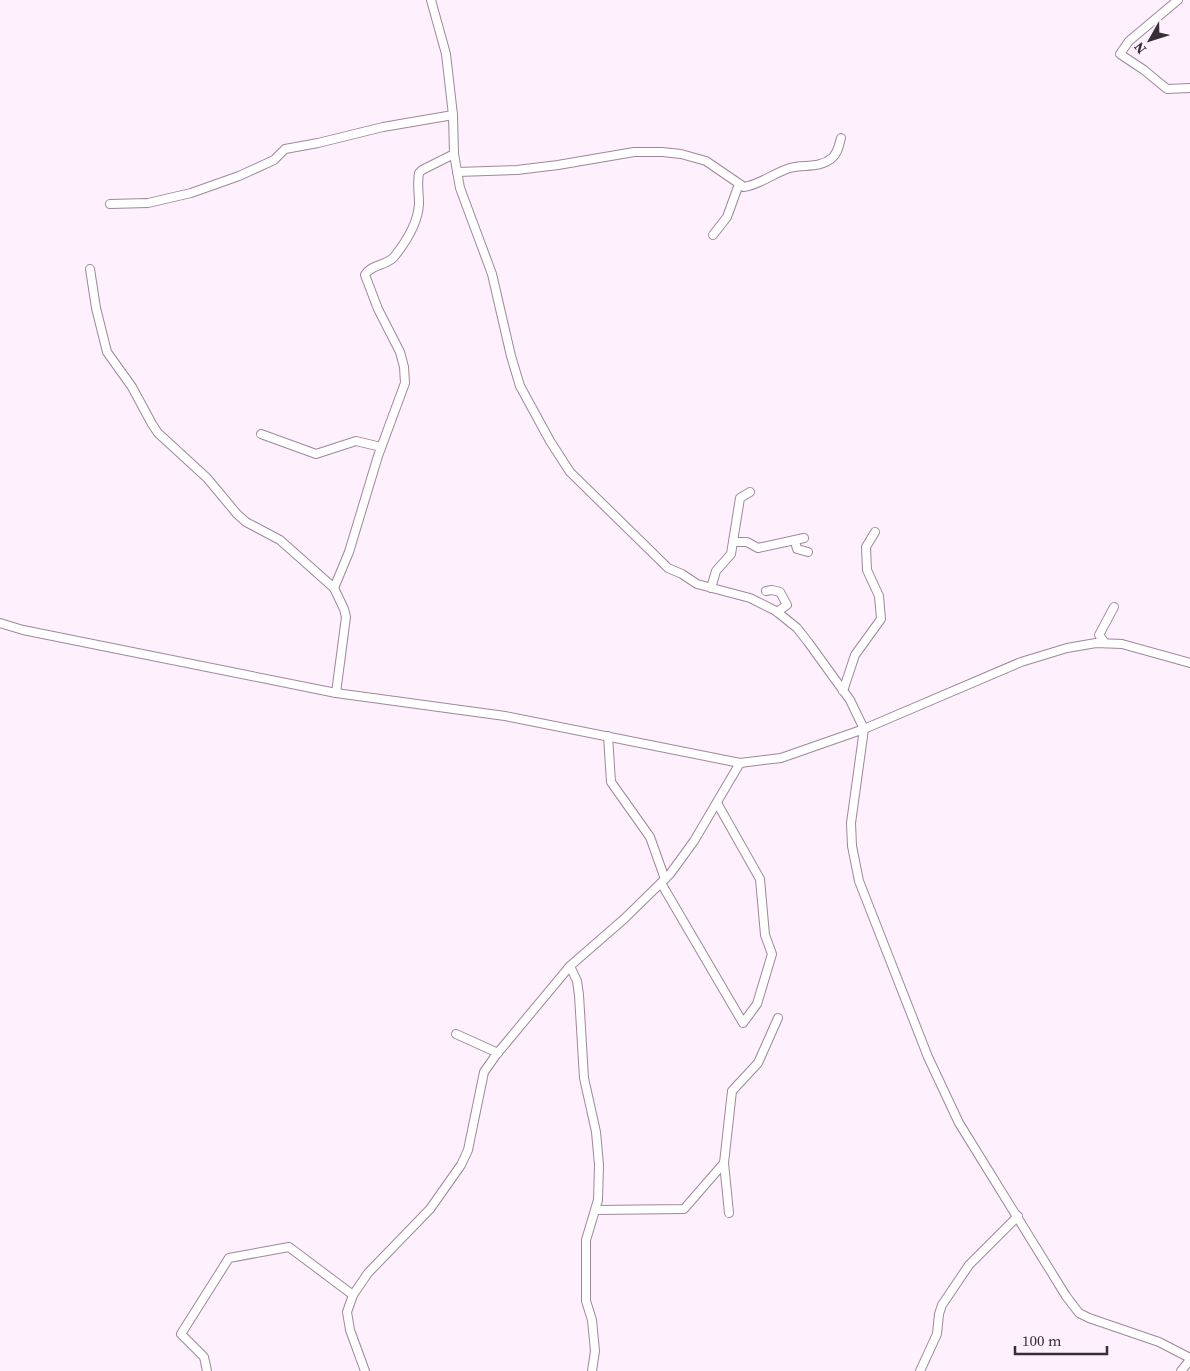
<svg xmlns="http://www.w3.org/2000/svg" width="1190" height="1371" font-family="'Source Serif 4',serif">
<rect width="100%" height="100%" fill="#fef0fc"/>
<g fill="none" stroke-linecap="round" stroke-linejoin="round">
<defs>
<g id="minor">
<polyline points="431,0 446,54 453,115 454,154 460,188 492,274 511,356 520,386 550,441 570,472 668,568 682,574 697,584 750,598 776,611 797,628 808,642 850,700 864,729 1021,662 1067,648 1096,643 1122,644 1190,663"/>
<polyline points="1178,0 1129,41 1120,54 1144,70 1167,89 1190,88"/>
<path d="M457,172l60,-2 41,-5 76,-13h28l19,2 25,7 38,26c18,-3 29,-14 46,-19 14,-4 29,1 42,-10 6,-5 7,-13 9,-20"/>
<polyline points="110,204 148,203 191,193 239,176 274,160 285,149 318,143 383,127 453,115"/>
<polyline points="713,235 727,217 739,184"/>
<polyline points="90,269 96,308 107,352 132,387 152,424 158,433 207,478 237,514 246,522 280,540 334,588 344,609 346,617 336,693"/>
<polyline points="261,434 316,454 356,441 381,447"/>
<polyline points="795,541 797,549 808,552"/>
<polyline points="733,542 747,542 758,548 804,538"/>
<path d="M334,588l15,-36 29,-96 27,-73 -1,-16 -4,-15 -22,-43 -13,-34c6,-11 21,-9 29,-18 12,-15 24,-34 25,-53 0,-10 -2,-21 0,-31l3,-3 32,-16"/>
<polyline points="711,588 716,571 731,554 740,498 750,492"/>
<polyline points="766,591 772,590 780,592 787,605 777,612"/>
<polyline points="0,623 23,630 336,693 505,716 740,763 781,758 864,729 851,823 852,846 859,881 928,1057 959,1123 1066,1296 1079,1313 1089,1318 1159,1342 1190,1358"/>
<polyline points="1105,643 1099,635 1114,607"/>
<polyline points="843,691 855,655 881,619 879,596 867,570 866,547 875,532"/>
<polyline points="608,736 611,782 650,837 665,879"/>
<polyline points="661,883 743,1023 757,1004 772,954 765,935 760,879 717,803"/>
<polyline points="570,966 577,981 579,995 584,1078 596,1132 599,1165 598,1200 586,1240 586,1301 592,1320 595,1351 592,1371"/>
<polyline points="456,1034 498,1053"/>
<polyline points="724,1163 729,1213"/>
<polyline points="596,1210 684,1209 724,1163 732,1091 758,1063 778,1018"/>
<polyline points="207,1371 204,1357 181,1334 229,1258 289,1247 353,1295"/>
<polyline points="365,1371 350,1330 347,1312 353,1295 368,1273 430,1209 461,1165 468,1150 484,1072 496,1055 570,966 624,919 670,874 694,841 740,763"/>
<polyline points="920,1371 937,1334 939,1314 942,1305 969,1265 1018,1216"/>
<polyline points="1181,1371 1190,1360"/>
</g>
</defs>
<use href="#minor" stroke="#9d889b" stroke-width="10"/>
<use href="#minor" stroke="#fff" stroke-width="8"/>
</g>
<g transform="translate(1150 40) rotate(231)" stroke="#fef0fc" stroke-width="4" paint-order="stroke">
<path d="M0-4L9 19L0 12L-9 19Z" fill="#372f36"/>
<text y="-8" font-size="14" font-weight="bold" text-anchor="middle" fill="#372f36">N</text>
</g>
<path d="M1015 1346v8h92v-8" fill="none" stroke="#372f36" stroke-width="2.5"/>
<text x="1022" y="1346" font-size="15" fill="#372f36" stroke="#fef0fc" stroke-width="4" paint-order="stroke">100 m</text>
</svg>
